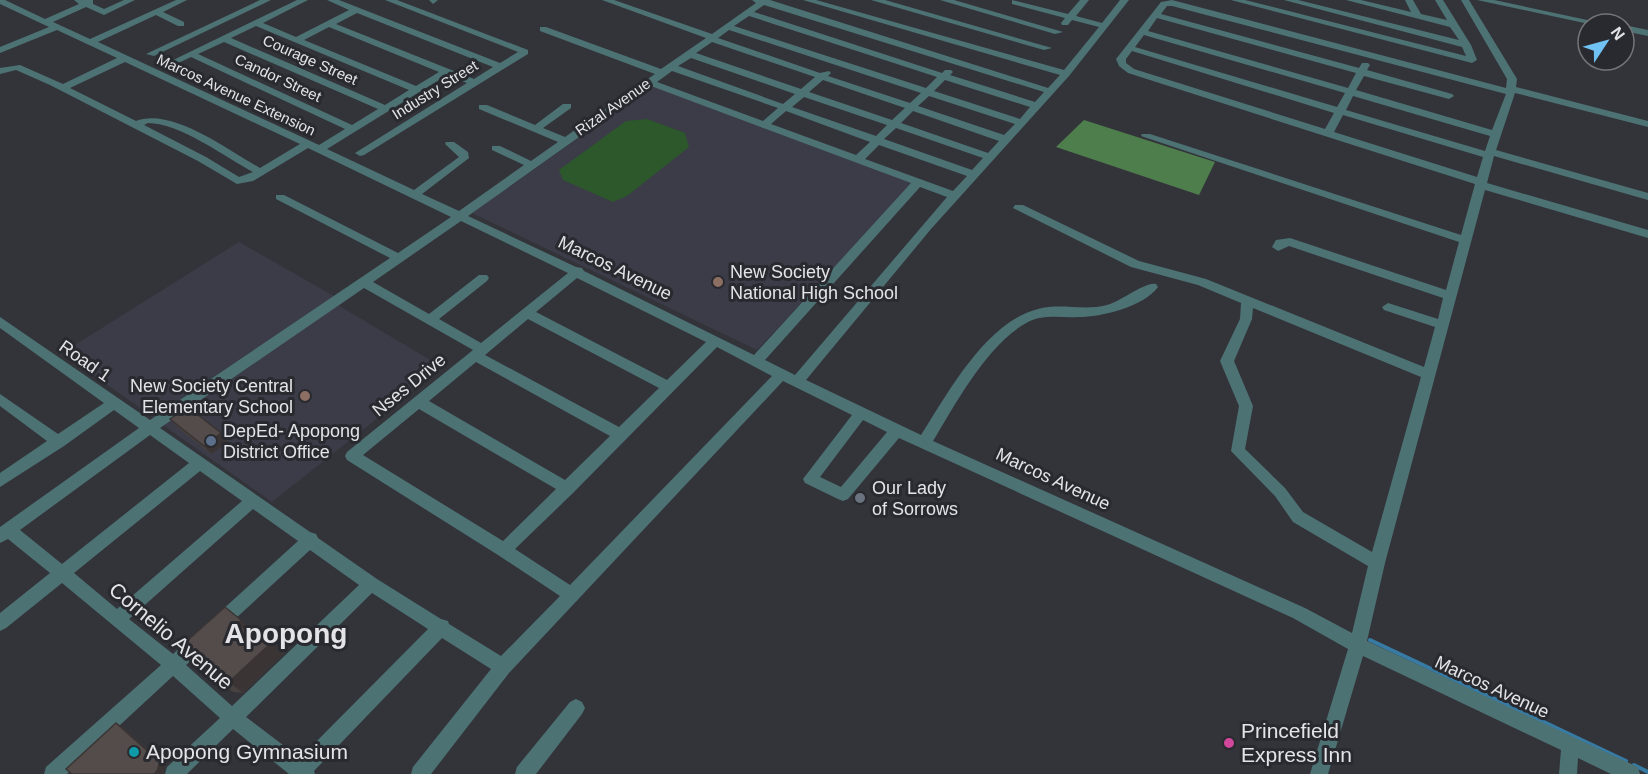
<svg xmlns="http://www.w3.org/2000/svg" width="1648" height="774" font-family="Arial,sans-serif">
<rect width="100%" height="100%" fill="#33343a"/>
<g fill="#3b3c48">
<polygon points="653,86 915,182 757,350 472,213"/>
<polygon points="239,242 334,296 153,417 62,353"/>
<polygon points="336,304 442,367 272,502 163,425"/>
</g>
<polygon fill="#2c582c" points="647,119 685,133 689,147 627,196 613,202 563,180 559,170 626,121"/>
<polygon fill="#4d7e4c" points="1084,120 1215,162 1199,195 1056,147"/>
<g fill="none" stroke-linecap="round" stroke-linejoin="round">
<g stroke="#377ba4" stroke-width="4">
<polyline points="1370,640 1626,761"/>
<polyline points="1634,765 1648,772"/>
</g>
<g fill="#4d7274" fill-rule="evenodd">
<path d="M0,0h5l40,19 34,-15 -5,-4h19v4l11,5 20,-9h11l-31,15 -18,-8 -33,15 37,17 86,-39h11l-24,12 21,10v4h-6l-22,-11 -58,27 221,103 26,-16 -154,-72 -19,9 -5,-3 130,-63h11l-45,23 33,14 53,-27 -22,-10h12l161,63 18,-11 -133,-52h12l131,50v4l-164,101 -4,1 -5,-3 112,-70 -20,-8 -120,74 87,41 45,-33 -14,-13 1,-2h8l14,10 1,6 -47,36 37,17 65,-46 -32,-15v-4h8l31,15 27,-19 -79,-33v-4h8l48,20 28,-21h8v4l-28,20 22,9 90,-63 -115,-43v-4h6l115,42 45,-31 -104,-38h12l98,34 44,-31 -4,-3h18l278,88 12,-13 -257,-75h13l248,70 35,-43 -27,-7 -4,5h-6l-1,-2 4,-5 -53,-14v-4l56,14 12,-14h9l-13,16 26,7 18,-23h9l-60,76 -138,153 -125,151 115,55c27,-42 65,-113 117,-126 22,-6 46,2 69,-4 13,-3 39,-24 49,-21l2,3c-15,20 -56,30 -80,30 -17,1 -34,-3 -50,5 -40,21 -72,81 -95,119l372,167 47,25 16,-67 -75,-44 -18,-26 -44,-45 8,-45 -19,-45 20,-42 1,-16 -43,-18 -67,-18 -118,-59 2,-3h8l116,56 67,18 218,88 11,-40 -51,-17 -2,-3 6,-4 50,16 5,-21 -154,-52 -11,5 -6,-4 4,-7 14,-2 156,52 13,-48 -318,-106 1,-2h8l311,101 14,-51 -347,-111 -9,-7 -3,-7 45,-57 11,-2 334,88 1,-9 -46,-79h8l48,79 -1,8 132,34v6l-133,-34 -19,57 152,43v7l-154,-44 -7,27 161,47v8l-163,-48 -100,373 -18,78 271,126 2,7h-29l-33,-16 -1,16h-18l2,-24 -198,-94 -35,118h-18l38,-125 -55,-31 -394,-180 -51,61 -5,2 -5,-2 -33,-16 -2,-4 49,-64 -69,-34 -274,292 -78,101h-20l2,-7 78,-98 -49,-31 -128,133 1,3h-26l-56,-45 -46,45h-22l2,-7 53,-49 -47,-42 -106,98h-23l2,-7 115,-102 -99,-82 -56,45 -6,3v-18l50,-40 -42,-34 -8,4v-16l139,-99 -25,-18 -50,36 -64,41v-14l47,-32 -47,-35v-12l58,40 46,-31 -104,-75v-11l150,103 240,-162 -114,-59v-4h8l114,58 53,-36 -143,-69 -55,33 -16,3 -39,-23 -148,-76 -34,-15 -16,4v-6l20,-3 43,19 54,-26 -60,-28 -57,23v-6l49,-20 -49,-23zM764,5l280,87 -9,10 -85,-27 3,-3 -2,-2h-6l-3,3 -188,-61zM1167,6h5l334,88 -14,36 -136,-40 8,-14 85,23 5,-3 -2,-2 -85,-24 3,-5 -2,-2h-6l-3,5 -198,-54zM357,13l136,54 -19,12 -138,-55zM749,16l188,61 -11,11 -192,-62zM1157,18l199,55 -8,15 -200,-57zM256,26l153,64 -24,15 -154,-67zM329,27l110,45 -23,14 -112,-46zM729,30l192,63 -11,10 -82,-27 3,-3 -2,-2 -9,2 -102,-35zM1144,35l201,58 -8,14 -202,-60zM224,42l154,67 -26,16 -154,-71zM712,42l103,35 -14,12 -105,-36zM1132,51l202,62 -9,16 -191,-60 -8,-6v-4zM691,58l104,36 -12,10 -105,-38zM125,62l175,82 -40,24c-31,-17 -88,-61 -124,-47l-66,-33zM672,71l106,37 -15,13 -106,-39zM823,80l82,28 -13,12 -83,-28zM945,80l85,27 -10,12 -86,-28zM651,86l260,97 -157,172 -170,-84 -2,-3 -6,-1 -108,-51zM929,96l86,28 -11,11 -86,-29zM1353,96l137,40 -5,15 -139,-41zM804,97l83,28 -11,11 -84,-29zM786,111l84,31 -14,13 -85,-31zM913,111l86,30 -11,12 -87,-30zM1343,115l140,42 -6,20 -143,-45zM148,123c32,0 77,34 105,49l-14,5 -33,-20 -62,-32zM896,128l87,30 -11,12 -88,-31zM879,145l88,31 -14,15 -88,-32zM920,187l27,10 -152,178 -30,-15zM461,221l107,52 -87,70 -42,-24 48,-38 2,-3 -2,-3h-8l-50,39 -56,-32zM577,278l129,64 -39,38 -131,-68zM364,288l109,62 -126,102 -2,4 2,4 151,95 62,41 -59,60 -52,-32 -1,-3 -7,-2 -64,-40 -59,-41 -2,-4 -6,-2 -150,-104zM1253,308l168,69 -49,175 -69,-40 -18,-24 -40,-39 8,-43 -19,-45 18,-42zM528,319l131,69 -40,39 -134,-72zM717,347l55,29 -202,209 -55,-36 58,-56zM476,362l134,74 -45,44 -136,-79zM419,409l137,80 -53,52 -140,-86zM863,420l24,12 -46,55 -21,-10zM150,435l39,28 -127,101 -42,-34zM200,471l42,30 -125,108 -43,-36zM253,509l45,32 -87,79 -2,5 2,5 6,3 6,-3 87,-80 49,35 -127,121 -46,-41 19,-17 2,-6 -2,-6 -6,-2 -6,2 -20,18 -44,-35zM372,593l56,36 -128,129 -54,-41z"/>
<polygon points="260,0 271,0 154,56 146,54"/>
<polygon points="429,0 438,0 433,4"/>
<polygon points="871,0 885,0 1052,48 1044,50"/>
<polygon points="940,0 954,0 1063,32 1055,34"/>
<polygon points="1231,0 1245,0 1466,56 1462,47 1284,0 1298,0 1459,40 1450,27 1346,0 1361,0 1411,12 1405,0 1413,0 1421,14 1447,20 1435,0 1443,0 1471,45 1477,60 1472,63"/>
<polygon points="1477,0 1494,0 1606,24 1589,24"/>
<polygon points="1624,25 1648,30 1648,36 1624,31"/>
<polygon points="576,699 582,702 585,708 582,714 536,774 515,774 517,767 570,702"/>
</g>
</g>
<g fill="#474140">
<polygon points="170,419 221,433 228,442 211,454 178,428"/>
<polygon points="241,620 254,632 251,635 253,637 284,653 243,693 233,692 219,682"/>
</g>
<g fill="#3a3534">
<polygon points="221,433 228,442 211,454 204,446"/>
<polygon points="241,620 254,632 251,635 238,623"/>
<polygon points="272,642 284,653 243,693 229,682"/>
<polygon points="116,723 122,726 166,765 163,774 154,774"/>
</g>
<g fill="#534c4a" stroke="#3a3534" stroke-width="1.5">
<polygon points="188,407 221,433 204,446 170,419"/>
<polygon points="225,607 241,620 238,623 253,637 259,631 272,642 229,682 219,682 179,648"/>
<polygon points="116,723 160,762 157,771 154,774 72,774 66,769"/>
</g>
<g fill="#8d6e63" stroke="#292a2f" stroke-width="2">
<circle cx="718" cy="282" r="6"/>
<circle cx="305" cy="396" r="6"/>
</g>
<circle fill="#5c6f8a" stroke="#292a2f" stroke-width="2" cx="211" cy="441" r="6"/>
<circle fill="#6b7280" stroke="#292a2f" stroke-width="2" cx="860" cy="498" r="6"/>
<circle fill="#d1479c" stroke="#292a2f" stroke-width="2" cx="1229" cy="743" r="6"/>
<circle fill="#0f9aa8" stroke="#292a2f" stroke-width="2" cx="134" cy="752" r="6"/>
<g text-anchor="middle" stroke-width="6" stroke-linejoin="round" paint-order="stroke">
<g font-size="15" fill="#e4e4e8" stroke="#292a2f">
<text transform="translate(310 60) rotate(24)" y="5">Courage Street</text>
<text transform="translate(278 78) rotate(25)" y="5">Candor Street</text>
<text transform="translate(435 90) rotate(-32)" y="5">Industry Street</text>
<text transform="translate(236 95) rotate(25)" y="5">Marcos Avenue Extension</text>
<text transform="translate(613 107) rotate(-35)" y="5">Rizal Avenue</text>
</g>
<g font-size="18" fill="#e4e4e8" stroke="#292a2f">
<text transform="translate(615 268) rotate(26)" y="6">Marcos Avenue</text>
<text transform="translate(85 361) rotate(35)" y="6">Road 1</text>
<text transform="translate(409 385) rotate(-39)" y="6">Nses Drive</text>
<text transform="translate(1053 479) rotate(25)" y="6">Marcos Avenue</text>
<text transform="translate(1492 687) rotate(25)" y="6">Marcos Avenue</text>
</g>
<g font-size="18" fill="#e4e4e8" stroke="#292a2f" text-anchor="start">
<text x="730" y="278">New Society<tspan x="730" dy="21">National High School</tspan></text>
<text x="293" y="392" text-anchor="end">New Society Central<tspan x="293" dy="21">Elementary School</tspan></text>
<text x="223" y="437">DepEd- Apopong<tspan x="223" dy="21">District Office</tspan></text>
<text x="872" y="494">Our Lady<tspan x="872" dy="21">of Sorrows</tspan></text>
</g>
<g font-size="21" fill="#e4e4e8" stroke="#292a2f">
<text transform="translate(171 636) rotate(40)" y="7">Cornelio Avenue</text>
</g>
<g font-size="21" fill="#e4e4e8" stroke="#292a2f" text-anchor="start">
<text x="1241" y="738">Princefield<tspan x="1241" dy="24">Express Inn</tspan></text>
<text x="146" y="759">Apopong Gymnasium</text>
</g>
<g font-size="28" font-weight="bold" fill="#e4e4e8" stroke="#292a2f">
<text x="286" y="643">Apopong</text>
</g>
</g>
<g transform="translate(1606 42) rotate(54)"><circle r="28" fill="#292a2f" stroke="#747479" stroke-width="1.5"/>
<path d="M0-4.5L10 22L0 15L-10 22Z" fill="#70c2f4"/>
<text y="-9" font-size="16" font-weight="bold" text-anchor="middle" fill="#e4e4e8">N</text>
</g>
</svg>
